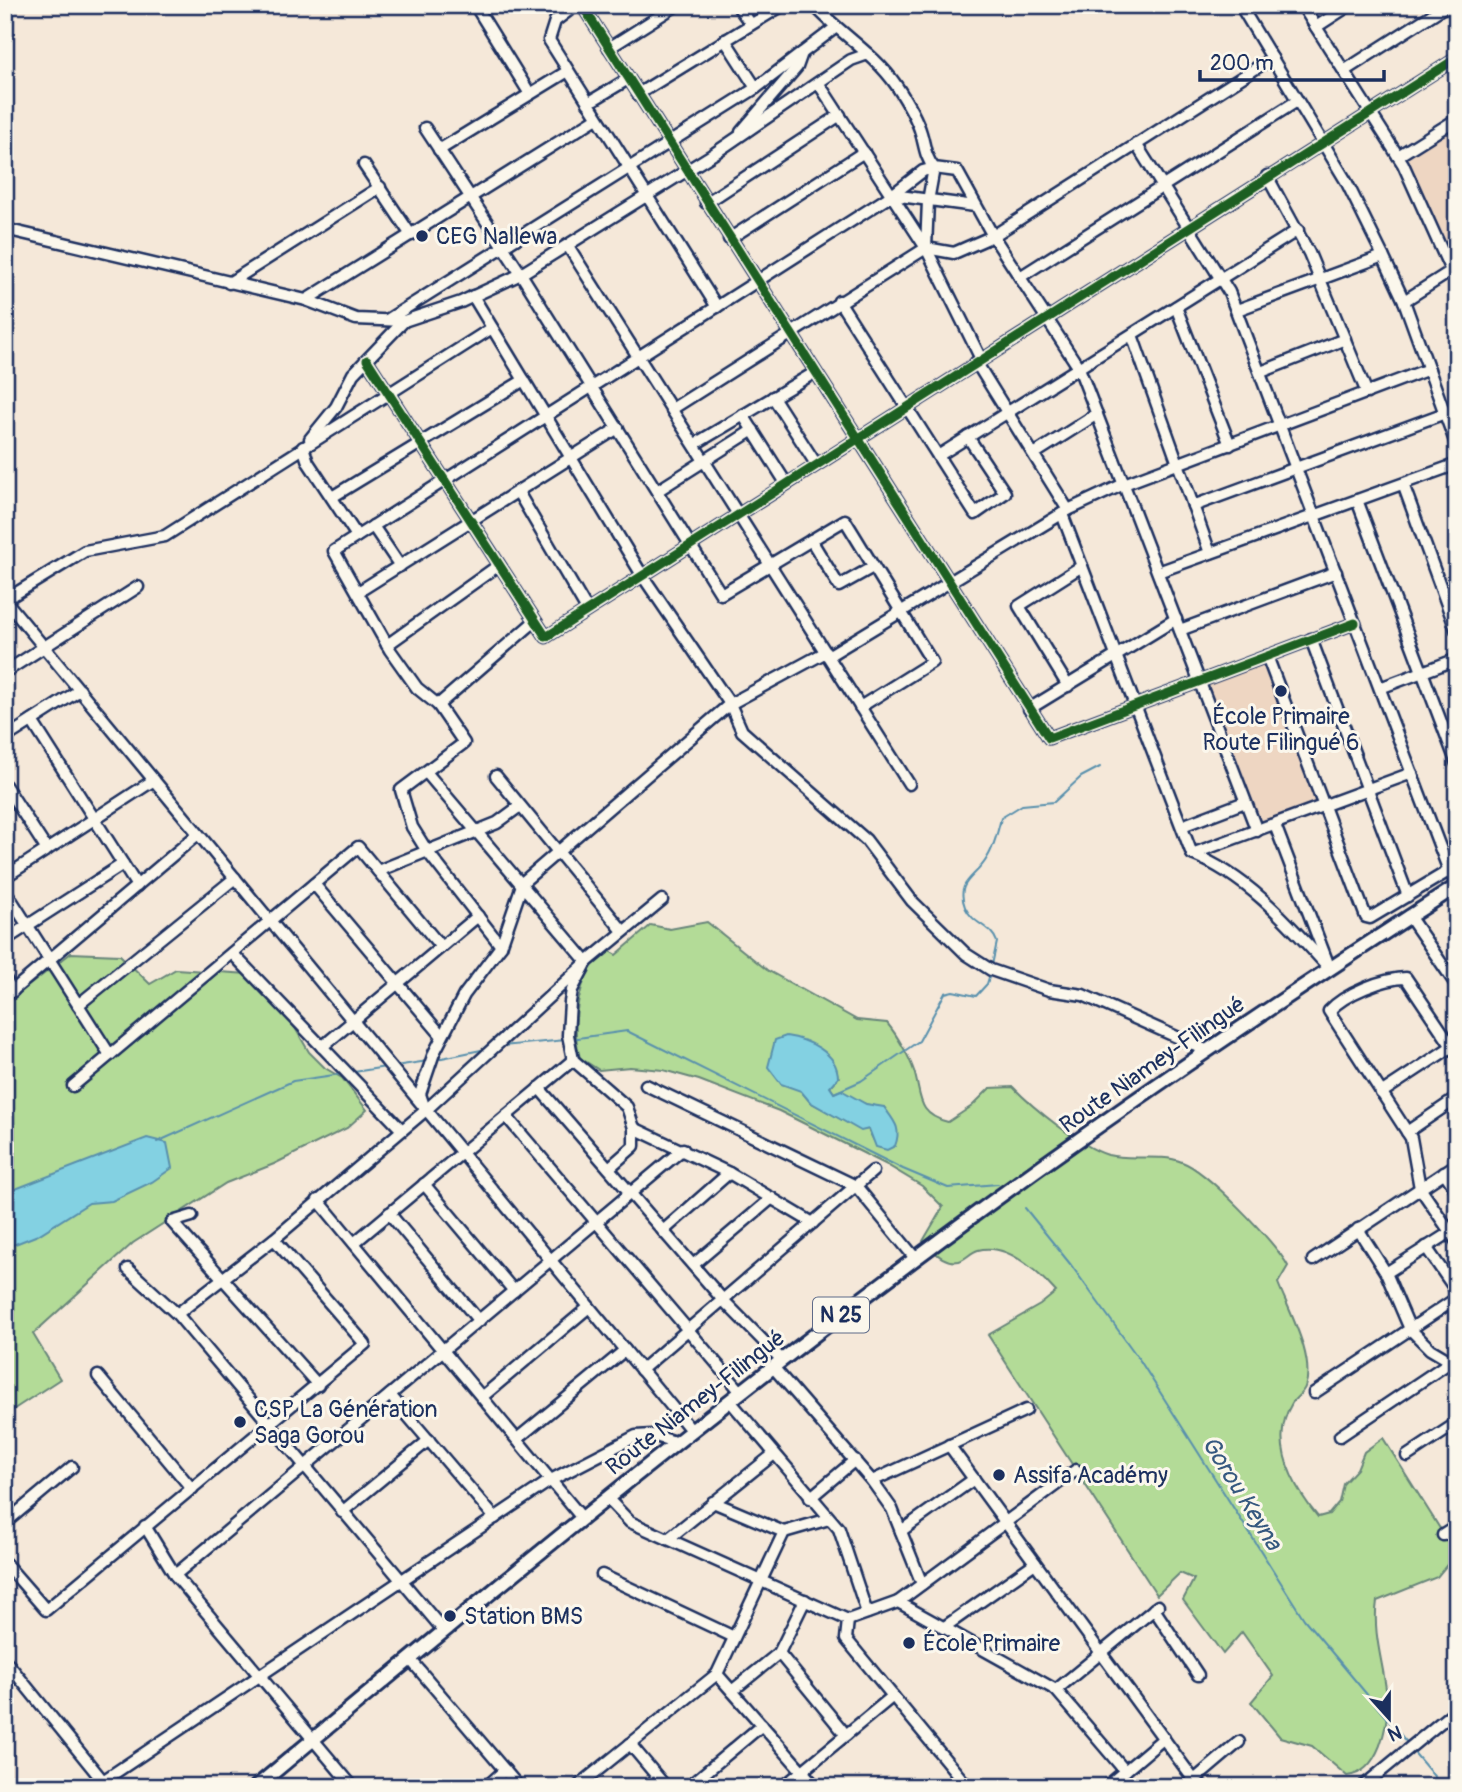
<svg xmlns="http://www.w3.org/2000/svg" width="1462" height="1792" font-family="Pangolin,sans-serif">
<rect width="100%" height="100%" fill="#f5e8d9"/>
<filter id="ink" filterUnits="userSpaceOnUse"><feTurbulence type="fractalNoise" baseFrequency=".0143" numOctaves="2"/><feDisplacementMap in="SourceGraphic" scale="14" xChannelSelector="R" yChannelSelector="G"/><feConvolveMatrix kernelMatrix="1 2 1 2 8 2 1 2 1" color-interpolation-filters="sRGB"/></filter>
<g filter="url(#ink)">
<g fill="#eed6c2">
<polygon points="1457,124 1457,260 1453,262 1406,156"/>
<polygon points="1265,660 1320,802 1259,826 1205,683"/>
</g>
<g fill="#b3db97" stroke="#67857a" stroke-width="2" fill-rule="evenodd">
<path d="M707,922l60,48 90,50 30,3c10,12 22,33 27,48 8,25 2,43 34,51l24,-16 18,-18 23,-1c19,20 68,60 95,68 23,6 52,-2 74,7 24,8 94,81 106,104l-10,17c10,26 38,76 27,104 -2,6 -10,11 -13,16 -24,40 1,83 26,114l11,-3 10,-12 4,-18 14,-15 7,-17 19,-14 73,116 -19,23 -60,24c-5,33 7,64 10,96 2,28 -8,76 -40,79l-35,-30 -32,-9 -29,-35 22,-26 -31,-44 -19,22 -40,-54 11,-21 -14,-6 -23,22 -169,-260 52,-30 16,-13c-17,-19 -49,-50 -78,-42 -7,2 -12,9 -19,11 -16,3 -25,-10 -36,-20l20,-34 -21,-21 -35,-21 -108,-54 -80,-31 -36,-10 -33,-3 -31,3 -19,-12c-11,-39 0,-79 22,-112l14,9 35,-30 19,4zM838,1078l-8,9 4,6c18,2 32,15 50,14l4,6 -15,26 -5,-10 -7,1 -51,-28 -9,-11z"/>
<polygon points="71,953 120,955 150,984 176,969 248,974 291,1021 309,1052 325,1068 342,1078 367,1110 347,1128 274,1164 226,1183 133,1243 33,1334 60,1379 5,1415 5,1004"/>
</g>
<g fill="#83d1e2" stroke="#5990ad" stroke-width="2">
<path d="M786,1036c21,3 52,16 52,42l-8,9 4,6 7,-3 25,14 18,3c10,14 18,21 11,39l-8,4 -11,-3 -7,-18 -8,2 -51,-29 -9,-11 -20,-7 -13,-17 7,-27z"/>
<polygon points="147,1138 167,1143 172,1168 152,1182 112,1201 89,1203 38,1235 5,1248 5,1193"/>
</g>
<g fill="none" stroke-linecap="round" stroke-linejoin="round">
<g stroke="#5990ad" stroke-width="2">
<path d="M992,965l5,-23c-6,-17 -24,-17 -32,-35 -10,-26 11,-29 22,-49 7,-11 11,-27 14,-40l21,-13 32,-3 27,-25 19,-10"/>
<polyline points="571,1039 627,1031 903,1169 948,1188 998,1184"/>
<polyline points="502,1046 566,1040"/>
<polyline points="437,1059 486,1049"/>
<polyline points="395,1066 428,1061"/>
<polyline points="354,1072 386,1067"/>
<polyline points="834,1093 861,1081 919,1041 945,993 953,991 976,996 987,984 990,974"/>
<polyline points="157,1142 293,1081 341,1074"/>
<polyline points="1025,1208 1071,1265 1139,1359 1304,1619 1409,1745"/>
<polyline points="1412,1750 1443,1787"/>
</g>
<defs>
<g id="minor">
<polyline points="475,5 530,94"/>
<polyline points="576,5 555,21 549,40 717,307"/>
<polyline points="582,5 1049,738 1355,623"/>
<polyline points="737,5 751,24"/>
<path d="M814,5c26,29 60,48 82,80 10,15 20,31 25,48 4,13 4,24 13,35l23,3 36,65 86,132 178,463"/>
<polyline points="1240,5 1346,181 1383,256 1404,301 1457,447"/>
<polyline points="1302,5 1403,164 1457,284"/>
<polyline points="1316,27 1350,5"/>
<polyline points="725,40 756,88"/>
<polyline points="609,48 677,5"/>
<polyline points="1344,71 1447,5"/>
<polyline points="819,84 926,248 981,359"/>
<polyline points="638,94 783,5"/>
<polyline points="588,103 628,79"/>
<polyline points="425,128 521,274 721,594 845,520 932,662 860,707"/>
<polyline points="741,132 797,67 802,53"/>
<polyline points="1136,144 1229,292 1449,871 1457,884"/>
<polyline points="439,150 568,71"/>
<polyline points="1398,156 1457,119"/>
<polyline points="364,165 411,235"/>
<polyline points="1267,176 1309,253 1367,393"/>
<polyline points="892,195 975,206"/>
<polyline points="706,203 840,115"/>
<polyline points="5,229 306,300 356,319 404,321 461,302 521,274 715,153 851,60 868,54"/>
<polyline points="729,239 864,152"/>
<polyline points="568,246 909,784"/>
<polyline points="1020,277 1297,101"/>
<polyline points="229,283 380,187"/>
<polyline points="473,296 642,575 730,704 742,731 866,840 912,901 966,954 991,970 1049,990 1083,995 1208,1051"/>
<polyline points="306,300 597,118"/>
<polyline points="839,301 975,514 1005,493 968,437"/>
<polyline points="1404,301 1456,268"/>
<polyline points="1176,307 1230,445"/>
<polyline points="1237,310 1383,256"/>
<polyline points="387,320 756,88 835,28"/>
<polyline points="1132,335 1210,553"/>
<polyline points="367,360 546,637 1457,58"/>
<polyline points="976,362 1068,510"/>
<polyline points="1261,372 1345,339"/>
<polyline points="773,397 816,464"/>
<polyline points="672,409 926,248 954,253 993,236 1272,58"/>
<polyline points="743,415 786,483"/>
<polyline points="310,439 336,407 353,374 404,321"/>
<polyline points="695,444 814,373"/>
<polyline points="303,447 308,462 357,536"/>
<polyline points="1034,454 1097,414"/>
<polyline points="938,456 1298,230"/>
<polyline points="1403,484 1457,632"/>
<polyline points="657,491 753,430"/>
<polyline points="518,492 587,610"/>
<polyline points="332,497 524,380"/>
<polyline points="1357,500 1457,764"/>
<polyline points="1193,506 1445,413"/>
<path d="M1062,514l130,340c56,22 98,71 137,114"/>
<polyline points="373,526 400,566"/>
<polyline points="811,540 839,586 873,567"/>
<polyline points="1158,572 1457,464"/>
<polyline points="358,592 618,428"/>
<polyline points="5,600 691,1430"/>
<polyline points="5,600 85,551 165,536 492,328"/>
<polyline points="1180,630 1336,572"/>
<polyline points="1311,639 1408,896"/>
<polyline points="387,645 499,565"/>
<polyline points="828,656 1068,510 1124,484 1429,369"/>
<polyline points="1267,656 1366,917 1370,918 1457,866"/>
<polyline points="5,672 138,587"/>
<polyline points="1068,686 1019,606 1082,566"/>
<polyline points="1380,688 1457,659"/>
<polyline points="438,705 535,621"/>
<polyline points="1029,709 1176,619"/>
<polyline points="32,721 137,886"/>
<polyline points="5,738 80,690"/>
<polyline points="426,772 587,962 572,990 570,1002 568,1035 573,1060 627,1107 634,1128 729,1173 813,1223"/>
<polyline points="496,776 623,931"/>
<polyline points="5,785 47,850"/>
<polyline points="1275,825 1327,961"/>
<polyline points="1182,826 1245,802"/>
<polyline points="1192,854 1412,773"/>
<polyline points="378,871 497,823 520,806"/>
<polyline points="5,877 154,780"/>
<polyline points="314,884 442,1036"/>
<polyline points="5,890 110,1055"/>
<polyline points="1409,916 1457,986"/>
<polyline points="5,940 123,864"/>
<polyline points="501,946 427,851 412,827 401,790 464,743 438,705 417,688 390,650 334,551 892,195 923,171 934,168 928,201 926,248"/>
<polyline points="232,953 402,1130"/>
<polyline points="5,979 13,991"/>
<polyline points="5,997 198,834"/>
<polyline points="78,1005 235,878"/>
<polyline points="322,1047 478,916"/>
<path d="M1457,1054l-51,-76c-22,0 -62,16 -77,33l82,127 9,50 37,54"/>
<polyline points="646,1085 856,1186 915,1258"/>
<polyline points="73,1086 358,847 441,947"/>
<polyline points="539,1088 723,1300 782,1360"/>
<polyline points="1381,1093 1457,1043"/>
<polyline points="423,1103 420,1094 434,1053 464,995 501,946 523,882 730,704 826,652"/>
<polyline points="506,1116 741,1392"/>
<polyline points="1407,1132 1457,1098"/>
<polyline points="609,1168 634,1146 634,1128"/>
<polyline points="1444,1172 1457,1191"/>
<polyline points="424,1184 514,1291"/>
<polyline points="318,1200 582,1518"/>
<polyline points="389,1213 479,1321"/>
<polyline points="192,1216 172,1222 318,1385"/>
<polyline points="1358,1229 1386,1273 1410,1329 1430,1349 1457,1365"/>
<polyline points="663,1231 729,1173"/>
<polyline points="354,1243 573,1060"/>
<polyline points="1426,1247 1457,1292"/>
<polyline points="1313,1260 1457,1164"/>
<polyline points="693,1265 772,1198"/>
<polyline points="128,1269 177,1314 444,1631"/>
<polyline points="1386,1273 1457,1228"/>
<polyline points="177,1314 274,1239 426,1110 587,962 662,900"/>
<polyline points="773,1367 872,1481 892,1509 922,1584"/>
<polyline points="641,1370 873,1171"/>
<polyline points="98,1376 192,1489"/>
<polyline points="1314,1393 1457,1298"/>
<polyline points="390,1395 495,1518"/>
<polyline points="482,1397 589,1307"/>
<polyline points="730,1401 839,1529 867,1613"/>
<polyline points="1340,1436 1453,1360"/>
<polyline points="517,1439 625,1350"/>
<polyline points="949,1445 1199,1787"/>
<polyline points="1407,1456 1457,1423"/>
<polyline points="872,1481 1026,1410"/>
<polyline points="607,1498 630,1522 848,1620 898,1602 1056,1690 1125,1771"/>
<polyline points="810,1498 855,1460"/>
<polyline points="713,1502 784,1532 829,1519"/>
<polyline points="342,1512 429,1440"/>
<polyline points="5,1523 72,1467"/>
<polyline points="145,1526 175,1575 353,1787"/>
<polyline points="901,1531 974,1479"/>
<polyline points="1443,1535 1457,1526"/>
<polyline points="668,1539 774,1454"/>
<polyline points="5,1563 46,1610 365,1344 274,1239"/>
<polyline points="175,1575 683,1149"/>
<polyline points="602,1575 734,1637"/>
<polyline points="898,1602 1076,1470"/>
<polyline points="1154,1609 1198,1675"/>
<polyline points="848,1620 846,1639 968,1787"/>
<polyline points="943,1628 1035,1563"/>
<polyline points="779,1653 846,1735"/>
<polyline points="410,1659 519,1787"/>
<polyline points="5,1660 103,1781"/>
<polyline points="717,1674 816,1787"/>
<polyline points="1056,1690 1158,1606"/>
<polyline points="732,1691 779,1653 805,1600"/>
<polyline points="630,1744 666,1787"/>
<polyline points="94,1787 551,1480 636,1436 652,1435 675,1442"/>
<polyline points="486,1787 505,1770"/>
<polyline points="577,1787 717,1674 784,1532"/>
<polyline points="688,1787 762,1725"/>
<polyline points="783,1787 893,1696"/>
<polyline points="1106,1787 1164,1738"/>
<polyline points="1186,1787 1239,1742"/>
<polyline points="1362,1787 1457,1709"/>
</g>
<path id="major" d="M256,1787c217,-181 434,-360 660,-529 175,-131 357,-254 541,-372"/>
</defs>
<use href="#minor" stroke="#1b2f5e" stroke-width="15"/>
<use href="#major" stroke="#1b2f5e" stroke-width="18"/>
<use href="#minor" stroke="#fbf7ec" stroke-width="10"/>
<use href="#major" stroke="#fbf7ec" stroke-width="12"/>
<defs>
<g id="cycleway">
<polyline points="582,5 1049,738 1355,623"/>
<polyline points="367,360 546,637 1457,58"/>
</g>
</defs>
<use href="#cycleway" stroke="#fbf7ec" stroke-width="13"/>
<use href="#cycleway" stroke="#1b5e20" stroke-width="9"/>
</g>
</g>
<g fill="#1b2f5e" stroke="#fbf7ec" stroke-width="2.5">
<circle cx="422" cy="236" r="7"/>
<circle cx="1281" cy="691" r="7"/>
<circle cx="240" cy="1422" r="7"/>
<circle cx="999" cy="1475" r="7"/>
<circle cx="450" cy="1616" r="7"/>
<circle cx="909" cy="1643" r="7"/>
</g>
<g text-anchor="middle" stroke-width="6" stroke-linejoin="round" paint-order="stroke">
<rect fill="#fbf7ec" stroke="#5e6b89" stroke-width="2" x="813" y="1297.5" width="56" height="35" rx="5"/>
<g font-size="21" font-weight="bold" fill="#1b2f5e">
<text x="841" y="1322">N 25</text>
</g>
<g font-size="23" fill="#1b2f5e" stroke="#fbf7ec" text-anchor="start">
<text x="436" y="244">CEG Nallewa</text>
<text x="1281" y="724" text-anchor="middle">École Primaire<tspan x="1281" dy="26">Route Filingué 6</tspan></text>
<text x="254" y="1417">CSP La Génération<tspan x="254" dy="26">Saga Gorou</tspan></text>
<text x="1013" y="1483">Assifa Académy</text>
<text x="464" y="1624">Station BMS</text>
<text x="923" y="1651">École Primaire</text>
</g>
<g font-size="23" fill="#1b2f5e" stroke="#fbf7ec">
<text transform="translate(1152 1064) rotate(-35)" y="8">Route Niamey-Filingué</text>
<text transform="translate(695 1402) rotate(-38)" y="8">Route Niamey-Filingué</text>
</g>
<g font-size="24" font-style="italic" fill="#35587f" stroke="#fbf7ec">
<text transform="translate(1242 1493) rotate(58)" y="8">Gorou Keyna</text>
</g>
</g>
<rect width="1462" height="1792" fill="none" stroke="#fbf7ec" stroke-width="28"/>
<rect x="14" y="14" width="1434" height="1764" fill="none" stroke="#1b2f5e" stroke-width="2.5" filter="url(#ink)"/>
<g transform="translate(1389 1718) rotate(159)" stroke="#fbf7ec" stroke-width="5" paint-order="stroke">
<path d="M0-5L12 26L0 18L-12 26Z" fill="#1b2f5e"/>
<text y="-10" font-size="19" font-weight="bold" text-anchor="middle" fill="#1b2f5e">N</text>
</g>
<path d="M1200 70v10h184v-10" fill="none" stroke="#1b2f5e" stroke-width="3.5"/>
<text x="1210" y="70" font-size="21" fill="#1b2f5e" stroke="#fbf7ec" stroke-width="5" paint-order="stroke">200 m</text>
</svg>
